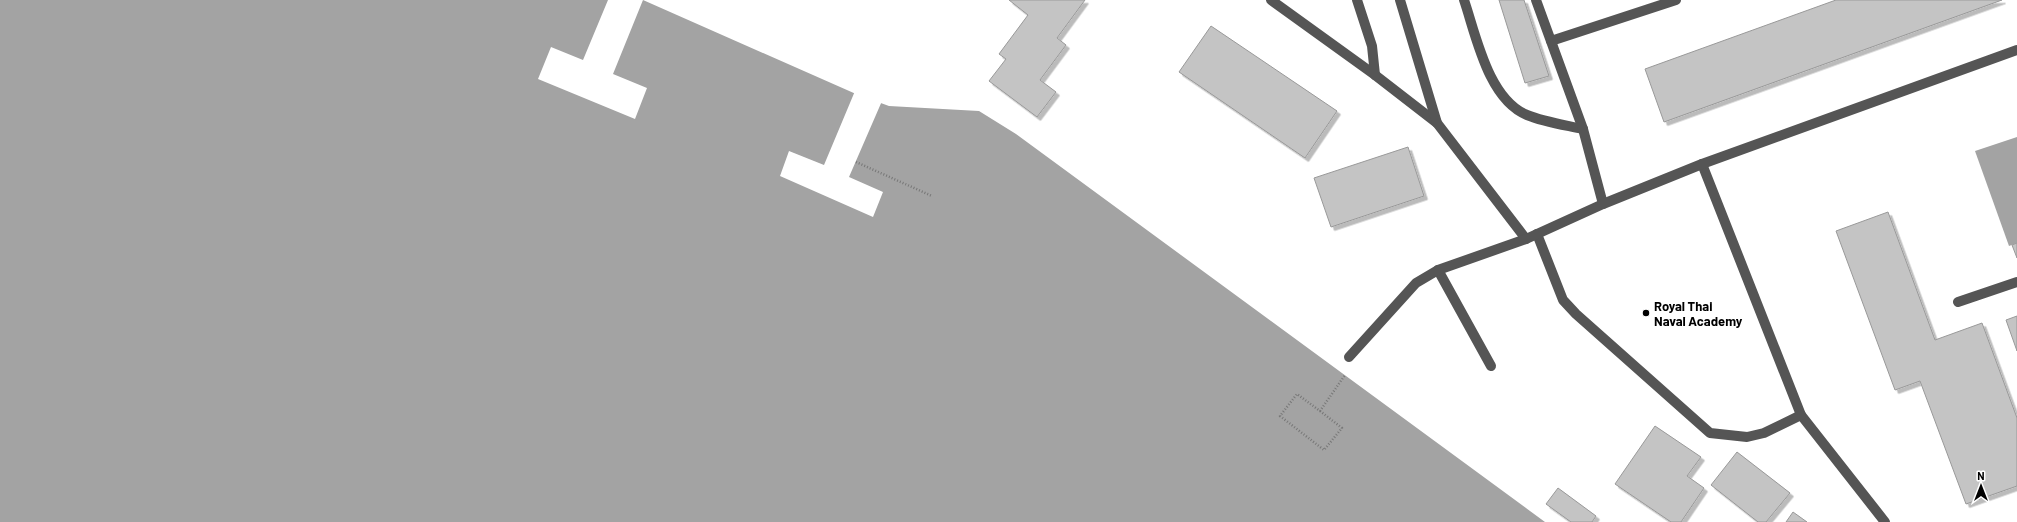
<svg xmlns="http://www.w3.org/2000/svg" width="2017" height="522" font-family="Barlow,sans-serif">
<defs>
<filter id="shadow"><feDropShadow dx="3.5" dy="3.5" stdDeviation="0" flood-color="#0004"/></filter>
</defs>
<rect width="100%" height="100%" fill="#fff"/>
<g fill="#a3a3a3">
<polygon points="0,0 643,0 856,94 889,106 979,111 1016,134 1545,522 0,522"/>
<polygon points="2017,137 2017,243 2009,246 1975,151"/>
</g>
<g fill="#fff">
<polygon points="608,0 643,0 613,74 647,88 635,119 538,79 551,47 583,60"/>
<polygon points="855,91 882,101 849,177 883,192 873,217 780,176 789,151 824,165"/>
</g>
<g fill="#c4c4c4" stroke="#999" filter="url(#shadow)">
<polygon points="1009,0 1085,0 1057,38 1066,45 1040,80 1056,92 1037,117 989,81 1006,59 999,54 1028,15"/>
<polygon points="1499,0 1524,0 1549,76 1525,83"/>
<polygon points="1836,0 2002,0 1664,122 1645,69"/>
<polygon points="1211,26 1337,111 1305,158 1179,72"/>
<polygon points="1408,147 1424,196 1331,227 1314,178"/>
<polygon points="1888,212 1935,340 1982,323 2017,418 2017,486 1966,504 1920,381 1895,390 1836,231"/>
<polygon points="2017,243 2017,258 2012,245"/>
<polygon points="2017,316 2017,351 2006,320"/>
<polygon points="1655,426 1701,457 1687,476 1704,488 1681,522 1671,522 1615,484"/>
<polygon points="1737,452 1790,493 1766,522 1758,522 1711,485"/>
<polygon points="1558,488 1596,516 1592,522 1571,522 1546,504"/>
<polygon points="1793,512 1807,522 1786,522"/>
</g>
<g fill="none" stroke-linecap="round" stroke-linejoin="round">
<g stroke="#777" stroke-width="2.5" stroke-dasharray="1 2" stroke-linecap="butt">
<polyline points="856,162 932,196"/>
<polyline points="1320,411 1342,428 1324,450 1280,416 1297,394 1320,411 1345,375"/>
</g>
<g stroke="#555" stroke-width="10">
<polyline points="1271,0 1375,75 1437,123"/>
<polyline points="1357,0 1372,46 1375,75"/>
<polyline points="1400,0 1437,123 1526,239"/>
<path d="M1464,0c12,35 24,99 63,115 17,7 38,10 56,14"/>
<polyline points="1536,0 1583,129 1603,204"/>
<polyline points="1551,41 1676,0"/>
<polyline points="1702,164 1801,415 1885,522"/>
<polyline points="1537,234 1563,300 1576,314 1710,433 1747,437 1764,433 1801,415"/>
<polyline points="1438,270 1491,366"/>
<polyline points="1958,302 2017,282"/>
<polyline points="1349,357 1416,283 1438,270 1526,239 1603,204 1702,164 2017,50"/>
</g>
</g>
<circle fill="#000" stroke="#fff" stroke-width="1.5" cx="1646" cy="313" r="4"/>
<g text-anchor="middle" stroke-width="4" stroke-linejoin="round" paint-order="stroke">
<g font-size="13" font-weight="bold" fill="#000" stroke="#fff" text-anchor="start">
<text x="1654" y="311">Royal Thai<tspan x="1654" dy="15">Naval Academy</tspan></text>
</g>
</g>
<g transform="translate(1981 486)" stroke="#ffffff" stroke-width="3" paint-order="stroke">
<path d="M0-3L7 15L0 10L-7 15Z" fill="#000000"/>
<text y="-6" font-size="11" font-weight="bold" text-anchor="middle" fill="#000000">N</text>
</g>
</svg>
